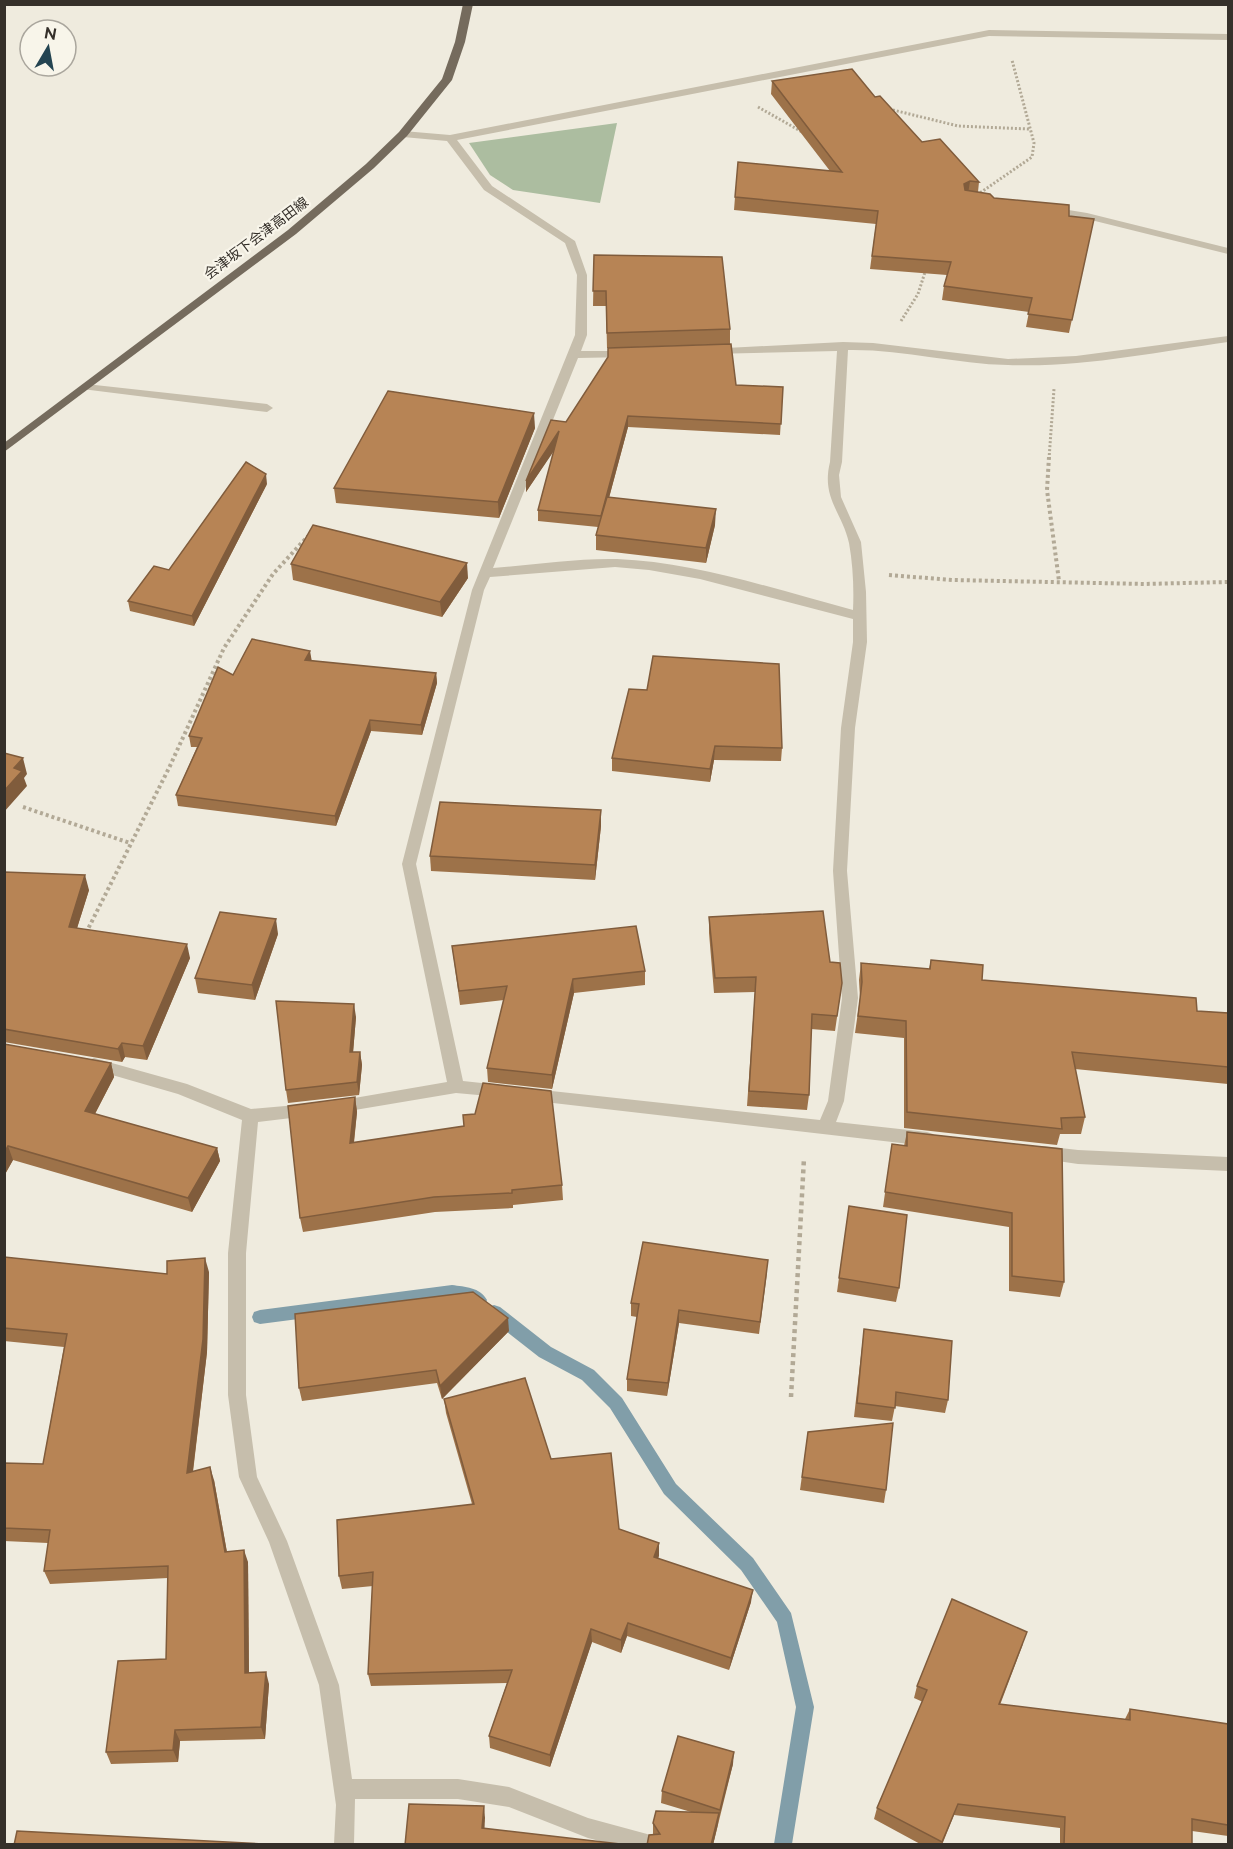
<svg xmlns="http://www.w3.org/2000/svg" width="1233" height="1849" font-family="Raleway,'Noto Sans JP',sans-serif">
<rect width="100%" height="100%" fill="#efebde"/>
<polygon fill="#acbda0" points="617,123 600,203 513,190 490,175 469,143"/>
<g fill="none" stroke-linecap="round" stroke-linejoin="round">
<g fill="#819ea9" fill-rule="evenodd">
<path d="M452,1285c13,2 28,2 35,15l-2,5 -6,2 -11,-6 -16,-2 -192,25 -6,-2 -2,-5 2,-5 6,-2z"/>
<polygon points="494,1305 500,1307 551,1347 594,1370 622,1398 676,1484 753,1558 791,1613 814,1707 792,1844 774,1844 796,1707 777,1622 741,1570 664,1494 610,1408 582,1380 539,1357 488,1317 486,1312 488,1307"/>
</g>
<g stroke="#b2a996" stroke-width="3" stroke-dasharray="2 2" stroke-linecap="butt">
<polyline points="758,107 804,133"/>
<polyline points="889,109 958,126 1029,129"/>
<polyline points="977,195 1032,157 1034,143 1012,60"/>
<polyline points="901,321 918,294 926,269"/>
<polyline points="1049,459 1054,389"/>
</g>
<g stroke="#b2a996" stroke-width="4" stroke-dasharray="3 3" stroke-linecap="butt">
<polyline points="1049,457 1047,490 1059,581"/>
<polyline points="889,575 952,580 1144,584 1228,582"/>
<polyline points="23,807 130,843"/>
<polyline points="86,933 169,768 224,648 273,574 308,536"/>
</g>
<polyline stroke="#b2a996" stroke-width="4.5" stroke-dasharray="4 4" stroke-linecap="butt" points="791,1397 804,1158"/>
<polygon fill="#c6beac" fill-rule="evenodd" points="86,384 267,404 273,408 267,412 82,389 82,385"/>
<g fill="#c6beac" fill-rule="evenodd">
<path d="M989,30l239,4v6l-239,-4 -532,104 35,46 83,55 12,34v60l-6,16h46l6,3 -6,3 -49,1 -85,210c41,-3 83,-10 124,-9 79,3 160,31 236,51 1,-21 0,-45 -4,-67 -7,-31 -28,-45 -19,-81l7,-111 -126,3 -4,-1v-4l136,-7 30,1 135,16 68,-3 152,-20v6c-72,10 -147,26 -220,23 -53,-1 -106,-16 -160,-15l-6,112 -3,13 2,22 20,45 5,50 1,50 -12,86 -8,143 11,127 -14,103 -8,21 91,10 6,2 2,5 -2,5 -6,2 -400,-46 -2,-5 2,-5 6,-1 287,31 8,-19 14,-103 -9,-127 8,-143 12,-86v-23l-153,-40 -51,-9 -34,-3 -125,10 -6,13 -68,274 47,217 37,4 6,1 2,5 -2,5 -6,1 -44,-4 -119,20 -6,-1 -2,-5 2,-5 6,-1 110,-19 -45,-218 70,-274 103,-255 2,-60 -12,-32 -81,-53 -37,-49 -44,-4 -5,-3 5,-3 47,4z"/>
<polygon points="1050,207 1087,213 1228,248 1228,254 1087,219 1046,212 1045,210"/>
<polygon points="94,1058 187,1084 251,1109 308,1104 314,1105 316,1110 314,1115 308,1116 258,1122 246,1253 246,1395 257,1477 287,1541 339,1685 352,1779 458,1779 509,1787 588,1818 647,1834 654,1837 657,1844 611,1844 588,1838 509,1807 458,1799 355,1799 354,1844 334,1844 336,1805 319,1685 269,1542 239,1477 228,1395 228,1253 242,1120 178,1094 88,1068 86,1064 88,1060"/>
<polygon points="1043,1146 1078,1150 1228,1157 1228,1171 1078,1164 1037,1158 1035,1153 1037,1148"/>
</g>
<polygon fill="#756b5d" fill-rule="evenodd" points="463,4 473,4 465,42 452,80 407,136 374,168 296,234 4,452 4,443 288,230 366,164 399,132 442,79 455,42"/>
</g>
<g fill="#9d7249">
<polygon points="772,81 875,97 922,142 979,182 978,192 994,198 1069,216 1091,232 1069,333 1026,327 1029,312 942,300 944,286 947,275 870,269 876,224 734,210 735,197 830,171 771,94"/>
<polygon points="594,255 730,329 730,344 607,348 606,306 593,306"/>
<polygon points="736,385 783,387 780,435 628,427 609,498 715,525 706,563 596,550 596,535 598,527 538,521 538,510 554,450 526,492 526,481 566,422"/>
<polygon points="535,428 499,518 336,503 334,488"/>
<polygon points="267,484 194,626 130,611 128,601 169,570"/>
<polygon points="291,564 468,578 442,617 293,580"/>
<polygon points="311,661 436,673 437,683 422,735 371,731 336,826 178,806 176,795 197,747 191,747 189,736 233,675"/>
<polygon points="629,689 782,748 781,761 714,760 710,782 612,771 612,758"/>
<polygon points="601,810 601,826 595,880 431,871 430,856"/>
<polygon points="4,872 89,890 77,928 190,958 147,1060 125,1057 122,1062 4,1042"/>
<polygon points="709,917 830,962 842,983 835,1031 811,1029 809,1095 807,1110 747,1106 755,992 714,993 709,933"/>
<polygon points="278,934 255,1000 198,993 195,978"/>
<polygon points="452,946 645,971 645,985 574,993 552,1089 488,1082 487,1068 504,1000 460,1005"/>
<polygon points="931,960 982,980 1197,1011 1228,1013 1228,1084 1075,1069 1085,1117 1081,1134 1060,1134 1057,1145 904,1128 904,1038 855,1033 860,998 859,980 861,963 929,969"/>
<polygon points="356,1017 353,1052 360,1052 362,1065 359,1095 288,1103 286,1090"/>
<polygon points="4,1044 111,1063 114,1077 95,1114 217,1148 220,1161 192,1212 13,1160 4,1176"/>
<polygon points="355,1097 357,1112 354,1143 562,1185 563,1200 513,1205 513,1208 435,1212 303,1232 300,1218"/>
<polygon points="907,1132 1062,1149 1064,1282 1060,1297 1009,1291 1009,1227 883,1207 892,1144 904,1146"/>
<polygon points="849,1206 899,1288 896,1302 837,1292"/>
<polygon points="4,1257 167,1274 209,1272 207,1352 193,1472 214,1480 227,1552 248,1562 249,1673 269,1684 265,1739 180,1741 178,1762 111,1764 106,1752 166,1659 168,1578 50,1584 44,1571 48,1543 4,1541 4,1463 43,1464 64,1347 4,1341"/>
<polygon points="767,1273 759,1334 679,1323 667,1396 627,1391 627,1379 637,1317 631,1316 631,1303"/>
<polygon points="864,1329 948,1400 945,1413 895,1406 892,1421 854,1417"/>
<polygon points="509,1331 442,1399 437,1383 302,1401 299,1388"/>
<polygon points="444,1399 551,1459 619,1529 659,1543 658,1559 751,1602 729,1670 627,1636 621,1653 592,1642 550,1767 490,1748 489,1736 507,1683 371,1686 368,1674 373,1586 342,1589 339,1576 472,1504 446,1413"/>
<polygon points="808,1432 886,1490 884,1503 800,1490"/>
<polygon points="1023,1644 1000,1705 1125,1719 1130,1709 1228,1724 1228,1836 1192,1831 1192,1845 1060,1845 1060,1828 954,1815 942,1845 922,1845 874,1819 877,1808 923,1702 914,1698 917,1686"/>
<polygon points="733,1764 713,1845 647,1845 653,1835 653,1823 691,1812 661,1803 662,1791"/>
</g>
<g fill="#805c3c">
<polygon points="970,181 968,194 962,197 964,184"/>
<polygon points="534,413 535,428 499,518 498,502"/>
<polygon points="628,416 628,427 601,527 601,516"/>
<polygon points="559,431 560,442 526,492 526,481"/>
<polygon points="266,474 267,484 194,626 192,616"/>
<polygon points="716,509 715,525 706,563 706,548"/>
<polygon points="467,563 468,578 442,617 440,602"/>
<polygon points="310,651 312,662 305,660"/>
<polygon points="436,673 437,683 422,735 421,725"/>
<polygon points="370,720 371,731 336,826 335,816"/>
<polygon points="715,746 714,760 710,782 710,769"/>
<polygon points="23,758 27,774 24,778 27,786 4,812 4,791 14,768"/>
<polygon points="601,810 601,826 595,880 595,865"/>
<polygon points="85,875 89,890 73,941 69,927"/>
<polygon points="276,919 278,934 255,1000 252,985"/>
<polygon points="187,944 190,958 147,1060 143,1046"/>
<polygon points="573,979 574,993 552,1089 552,1075"/>
<polygon points="354,1004 356,1017 352,1065 350,1052"/>
<polygon points="122,1043 125,1057 122,1062 118,1049"/>
<polygon points="360,1052 362,1065 359,1095 357,1082"/>
<polygon points="111,1063 114,1077 89,1125 85,1111"/>
<polygon points="355,1097 357,1112 352,1158 350,1143"/>
<polygon points="8,1146 13,1160 4,1176 4,1153"/>
<polygon points="217,1148 220,1161 192,1212 188,1198"/>
<polygon points="205,1258 209,1272 207,1352 191,1486 187,1473"/>
<polygon points="679,1310 679,1323 667,1396 668,1383"/>
<polygon points="508,1318 509,1331 442,1399 440,1386"/>
<polygon points="210,1467 214,1480 229,1564 225,1552"/>
<polygon points="659,1543 659,1556 654,1570 654,1557"/>
<polygon points="244,1550 248,1562 249,1685 245,1673"/>
<polygon points="753,1590 751,1602 729,1670 731,1658"/>
<polygon points="628,1623 627,1636 621,1653 621,1640"/>
<polygon points="591,1629 592,1642 550,1767 550,1755"/>
<polygon points="266,1672 269,1684 265,1739 261,1727"/>
<polygon points="175,1730 180,1741 178,1762 173,1750"/>
<polygon points="734,1752 733,1764 718,1821 720,1810"/>
<polygon points="484,1806 485,1818 484,1839 482,1828"/>
<polygon points="719,1813 718,1824 713,1845 711,1845"/>
</g>
<g fill="#b78455" stroke="#805c3c" stroke-width="1.5">
<polygon points="852,69 875,97 880,96 922,142 940,139 979,182 970,181 964,184 965,190 990,194 994,198 1069,205 1069,216 1094,219 1072,320 1028,314 1032,298 944,286 951,262 872,256 878,211 735,197 738,162 842,172 772,81"/>
<polygon points="594,255 722,257 730,329 607,333 606,291 593,291"/>
<polygon points="731,344 736,385 783,387 781,424 628,416 601,516 538,510 559,431 526,481 551,420 566,422 608,357 608,348"/>
<polygon points="388,391 534,413 498,502 334,488"/>
<polygon points="246,462 266,474 192,616 128,601 154,566 169,570"/>
<polygon points="607,497 716,509 706,548 596,535"/>
<polygon points="313,525 467,563 440,602 291,564"/>
<polygon points="252,639 310,651 305,660 436,673 421,725 370,720 335,816 176,795 202,738 189,736 218,667 233,675"/>
<polygon points="653,656 779,664 782,748 715,746 710,769 612,758 629,689 647,690"/>
<polygon points="4,753 23,758 14,768 22,771 4,791"/>
<polygon points="440,802 601,810 595,865 430,856"/>
<polygon points="4,872 85,875 69,927 187,944 143,1046 122,1043 118,1049 4,1029"/>
<polygon points="823,911 830,962 840,963 842,983 837,1016 812,1014 809,1095 749,1091 756,977 715,978 709,917"/>
<polygon points="220,912 276,919 252,985 195,978"/>
<polygon points="636,926 645,971 573,979 552,1075 487,1068 507,986 459,991 452,946"/>
<polygon points="931,960 983,965 982,980 1196,998 1197,1011 1228,1013 1228,1067 1072,1052 1085,1117 1061,1118 1062,1129 907,1112 906,1021 858,1016 862,982 861,963 930,969"/>
<polygon points="276,1001 354,1004 350,1052 360,1052 357,1082 286,1090"/>
<polygon points="4,1044 111,1063 85,1111 217,1148 188,1198 8,1146 4,1153"/>
<polygon points="483,1083 551,1091 562,1185 512,1190 512,1193 434,1197 300,1218 288,1106 355,1097 350,1143 464,1126 463,1115 475,1114"/>
<polygon points="907,1132 1062,1149 1064,1282 1012,1276 1012,1213 885,1192 892,1144 907,1146"/>
<polygon points="849,1206 907,1215 899,1288 839,1278"/>
<polygon points="643,1242 768,1260 760,1322 679,1310 668,1383 627,1379 639,1304 631,1303"/>
<polygon points="4,1257 167,1274 167,1261 205,1258 203,1339 187,1473 210,1467 225,1552 244,1550 245,1673 266,1672 261,1727 175,1730 173,1750 106,1752 118,1661 166,1659 168,1566 44,1571 50,1530 4,1528 4,1463 43,1464 67,1334 4,1328"/>
<polygon points="473,1292 508,1318 440,1386 436,1370 299,1388 295,1314"/>
<polygon points="864,1329 952,1341 948,1400 896,1392 895,1408 857,1403"/>
<polygon points="525,1378 551,1459 611,1453 619,1529 659,1543 654,1557 753,1590 731,1658 628,1623 621,1640 591,1629 550,1755 489,1736 512,1670 368,1674 373,1572 339,1576 337,1520 474,1504 444,1399"/>
<polygon points="893,1423 886,1490 802,1477 808,1432"/>
<polygon points="952,1599 1027,1632 999,1704 1130,1720 1130,1709 1228,1724 1228,1825 1192,1819 1192,1845 1064,1845 1065,1817 958,1804 942,1842 877,1808 927,1690 917,1686"/>
<polygon points="678,1736 734,1752 720,1810 662,1791"/>
<polygon points="409,1804 484,1806 482,1828 629,1845 405,1845"/>
<polygon points="656,1811 719,1813 711,1845 647,1845 649,1835 660,1834 653,1823"/>
<polygon points="17,1831 283,1845 14,1845"/>
</g>
<g text-anchor="middle" stroke-width="4.5" stroke-linejoin="round" paint-order="stroke">
<g font-size="14" fill="#35302a" stroke="#f8f5ea">
<text transform="translate(256 238) rotate(-37)" y="5">会津坂下会津高田線</text>
</g>
</g>
<rect width="1233" height="1849" fill="none" stroke="#35302a" stroke-width="12"/>
<g transform="translate(48 48) rotate(10)"><circle r="28" fill="#f8f5ea" stroke="#aaa69d" stroke-width="1.5"/>
<path d="M0-4.5L10 22L0 15L-10 22Z" fill="#244451"/>
<text y="-9" font-size="16" font-weight="bold" text-anchor="middle" fill="#35302a">N</text>
</g>
</svg>
